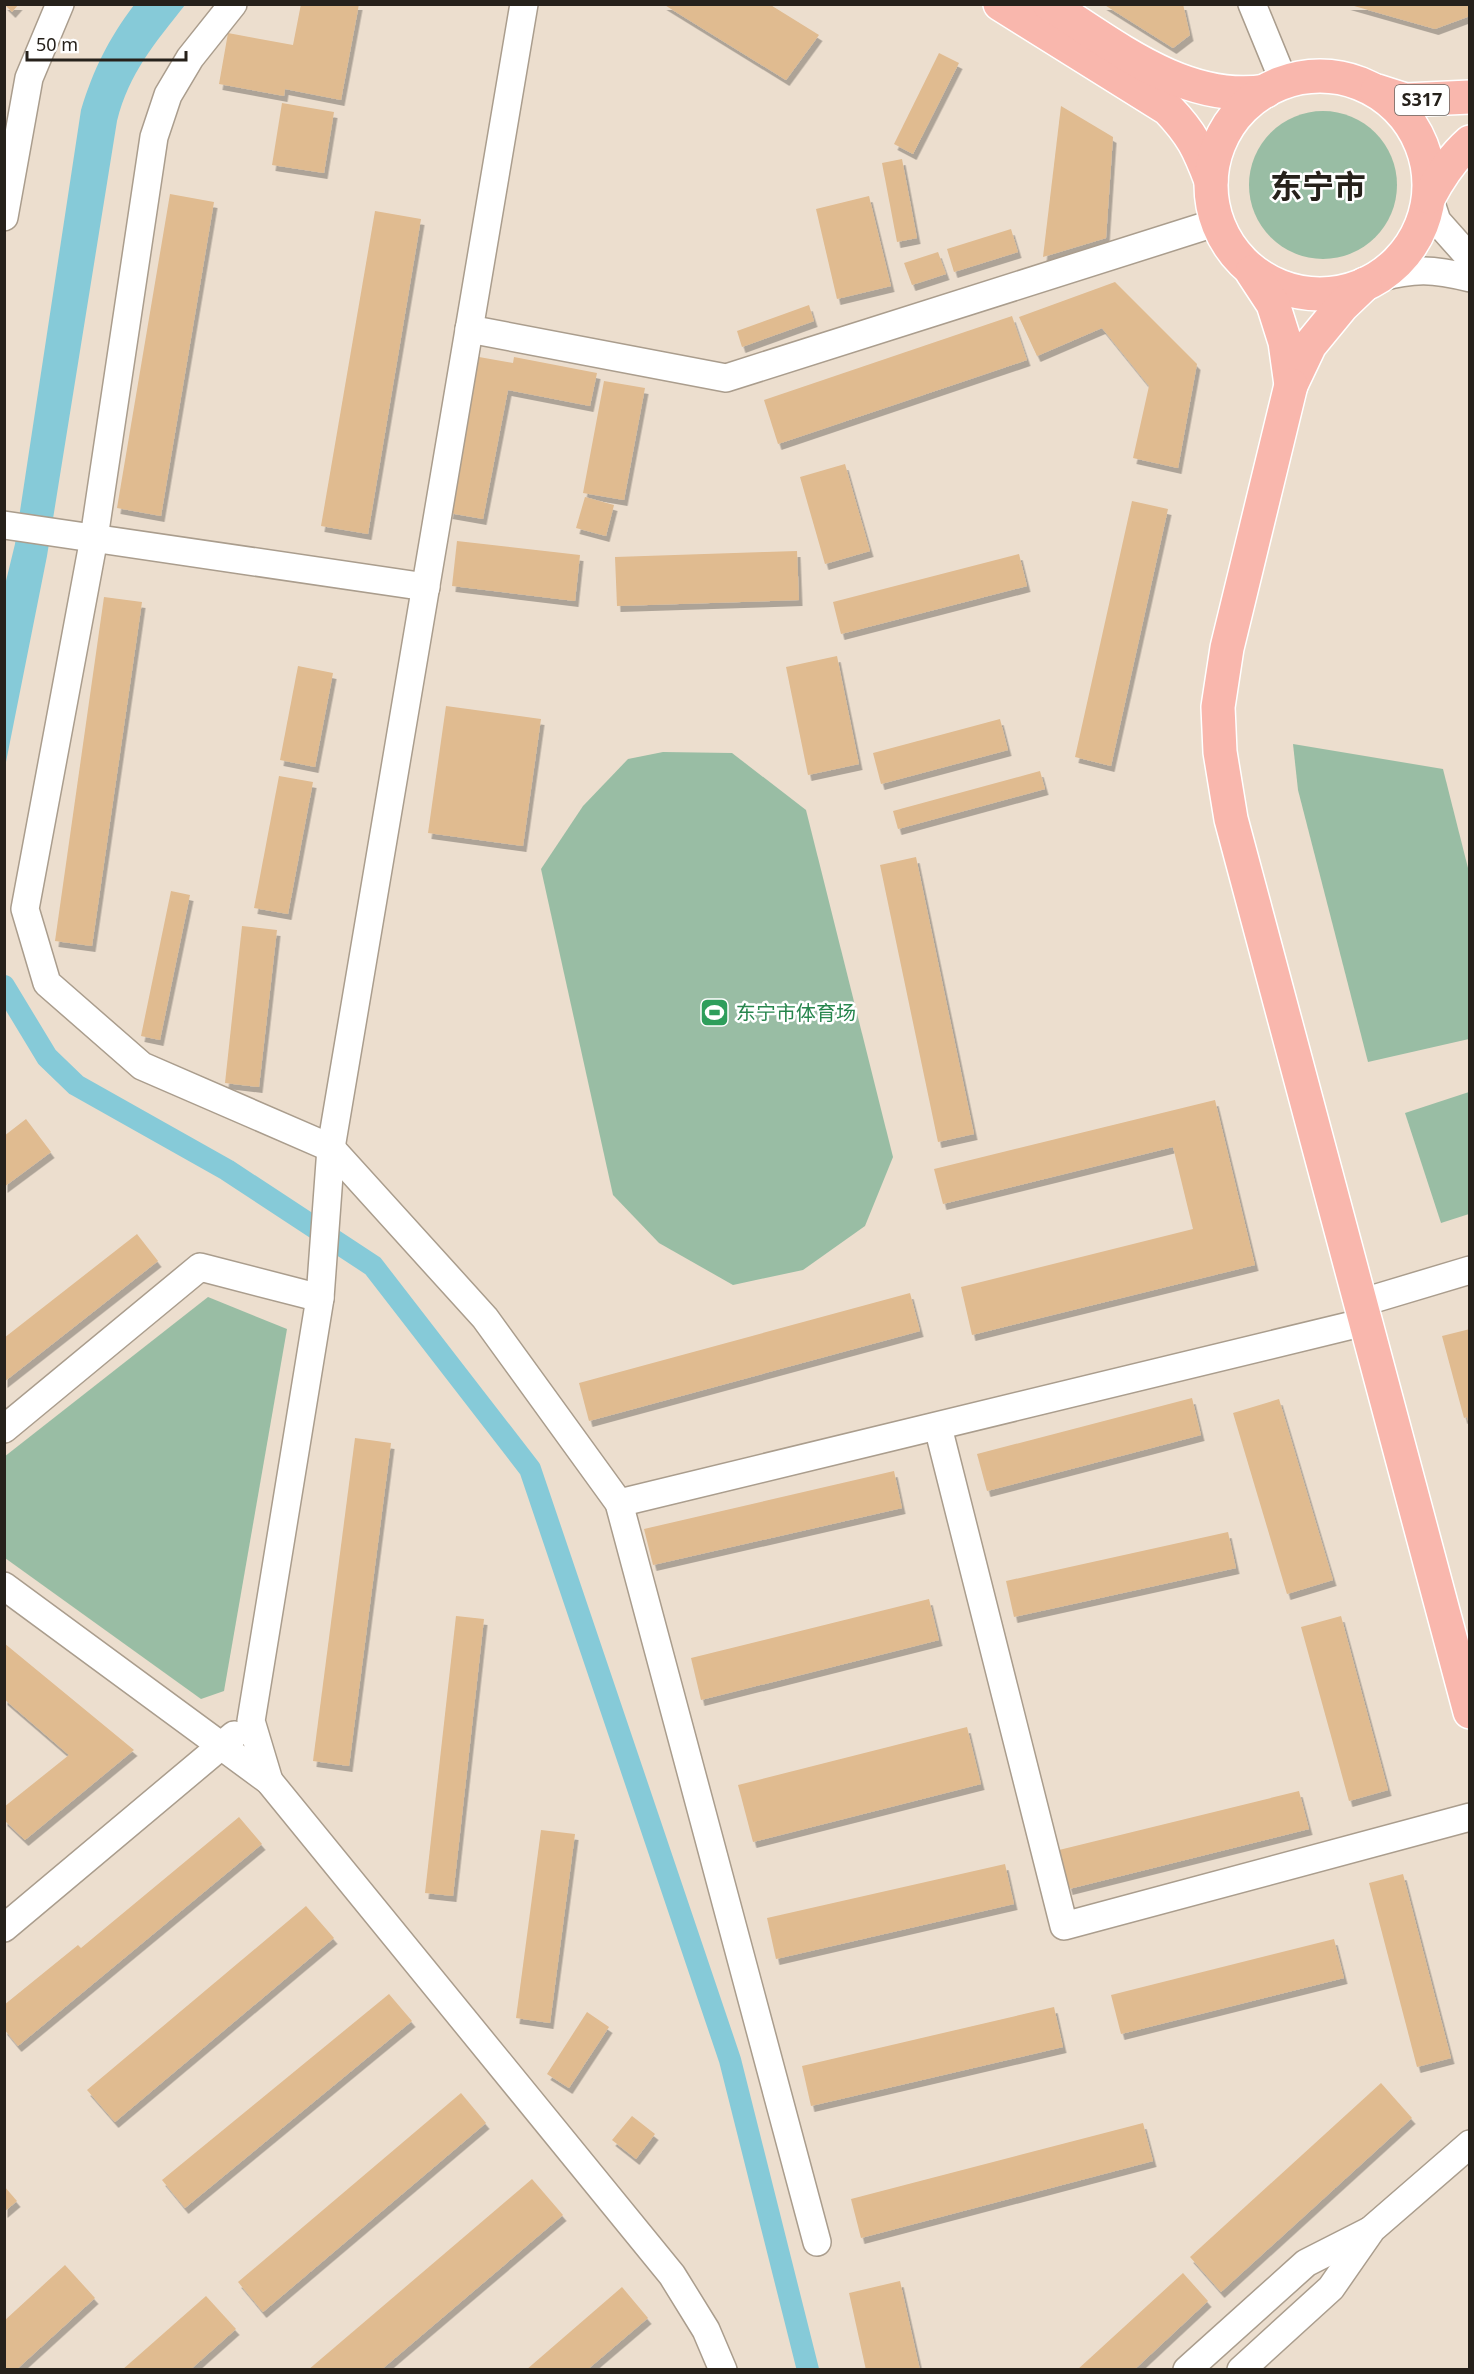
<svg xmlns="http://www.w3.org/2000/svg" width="1474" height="2374" font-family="'Noto Sans','Noto Sans SC',sans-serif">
<defs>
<filter id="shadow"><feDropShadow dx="3.5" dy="6" stdDeviation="0" flood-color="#0004"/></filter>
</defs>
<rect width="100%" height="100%" fill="#ecdece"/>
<g fill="#99bda4">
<circle cx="1323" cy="185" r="74"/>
<polygon points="1293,744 1443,769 1469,872 1469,1039 1368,1062 1298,790"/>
<polygon points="663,752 732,753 806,810 893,1157 865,1226 803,1270 733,1285 659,1243 613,1195 541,869 583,806 628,759"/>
<polygon points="1469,1092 1469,1214 1441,1223 1405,1113"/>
<polygon points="208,1297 287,1329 224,1691 201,1699 5,1558 4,1457"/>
</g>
<path fill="#86cad8" d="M134,5h51c-30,38 -56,68 -68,116l-70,435 -42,211v-182l10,-41 66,-434c13,-42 27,-70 53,-105z"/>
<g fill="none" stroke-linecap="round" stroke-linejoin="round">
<polyline stroke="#86cad8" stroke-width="22" points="4,986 47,1057 76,1085 227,1170 373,1266 530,1469 730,2060 808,2370"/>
</g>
<g fill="#e0bb90" filter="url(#shadow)">
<polygon points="4,4 19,4 12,12"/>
<polygon points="301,4 359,4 341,100 285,89 284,96 219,84 228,33 293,45"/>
<polygon points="663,4 769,4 819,35 786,80"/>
<polygon points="1103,4 1183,4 1190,35 1173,48"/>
<polygon points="1347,4 1470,4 1470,16 1435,29"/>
<polygon points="939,53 959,63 913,154 894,144"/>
<polygon points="282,103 334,112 324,173 272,165"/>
<polygon points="1061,106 1113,137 1106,238 1043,257"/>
<polygon points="902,159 917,238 897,242 882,163"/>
<polygon points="170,194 214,202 161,516 117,508"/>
<polygon points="869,196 891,286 837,299 816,209"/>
<polygon points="375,211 421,219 368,534 321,526"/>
<polygon points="1011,229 1018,252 954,272 947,249"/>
<polygon points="938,252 946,274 912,285 904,263"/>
<polygon points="1115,282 1197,364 1178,468 1133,458 1149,386 1102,328 1037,356 1019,317"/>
<polygon points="809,305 814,321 742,347 737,331"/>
<polygon points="1012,316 1027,360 778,444 764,400"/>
<polygon points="479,357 513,363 514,357 597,373 590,406 508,390 483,519 449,513"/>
<polygon points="604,381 645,388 624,500 583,493"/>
<polygon points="845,464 870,551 825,564 800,477"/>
<polygon points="585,497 614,505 606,536 576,528"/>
<polygon points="1132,501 1168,509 1111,766 1075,757"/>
<polygon points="457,541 580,555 575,601 452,586"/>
<polygon points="797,551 799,600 617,606 615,557"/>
<polygon points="1019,554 1027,586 841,634 833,602"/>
<polygon points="104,597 142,602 92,946 55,941"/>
<polygon points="837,656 859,764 808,775 786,667"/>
<polygon points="298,666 333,673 315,767 280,760"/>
<polygon points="446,706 541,719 523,846 428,833"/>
<polygon points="1000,719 1008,750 881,784 873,753"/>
<polygon points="1040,771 1045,789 898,829 893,811"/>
<polygon points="279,776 313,782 288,914 254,908"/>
<polygon points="916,857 974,1134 938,1142 880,865"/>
<polygon points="171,891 190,895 160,1040 141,1036"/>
<polygon points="242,926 277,930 259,1087 225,1083"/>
<polygon points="1215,1100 1255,1265 972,1335 961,1287 1193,1229 1173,1147 943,1204 934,1169"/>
<polygon points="26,1119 51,1152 4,1187 4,1136"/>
<polygon points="137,1234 158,1261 4,1382 4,1338"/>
<polygon points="910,1293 920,1331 589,1421 579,1383"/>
<polygon points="1470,1329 1470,1424 1469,1424 1467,1417 1464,1418 1442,1336"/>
<polygon points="1192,1398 1201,1435 987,1491 977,1454"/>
<polygon points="1279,1399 1333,1580 1287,1594 1233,1413"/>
<polygon points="355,1438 391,1443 349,1766 313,1761"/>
<polygon points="894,1471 902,1508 653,1565 644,1529"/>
<polygon points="1228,1532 1236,1568 1014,1617 1006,1581"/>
<polygon points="929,1599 939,1640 701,1700 691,1658"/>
<polygon points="456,1616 484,1619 453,1896 425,1893"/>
<polygon points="1341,1616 1388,1790 1349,1801 1301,1627"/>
<polygon points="4,1643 134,1750 25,1840 4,1820 4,1807 69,1755 4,1699"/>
<polygon points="967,1727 981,1784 753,1842 738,1785"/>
<polygon points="1299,1791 1309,1829 1069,1889 1059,1850"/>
<polygon points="239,1817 262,1844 18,2046 4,2029 4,2005 78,1945 81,1948"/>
<polygon points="541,1830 575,1834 550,2023 516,2018"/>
<polygon points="1005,1864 1014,1904 776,1959 767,1918"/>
<polygon points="1403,1874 1451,2058 1417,2067 1369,1883"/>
<polygon points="306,1906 334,1938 115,2122 87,2090"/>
<polygon points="1334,1939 1344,1978 1121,2034 1111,1995"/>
<polygon points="389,1994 412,2021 185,2208 162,2180"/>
<polygon points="1054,2007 1063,2047 811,2106 802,2066"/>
<polygon points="587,2012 609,2027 569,2088 547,2074"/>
<polygon points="1381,2083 1412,2118 1221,2292 1190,2257"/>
<polygon points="461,2093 486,2123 263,2312 238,2282"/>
<polygon points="632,2116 655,2134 636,2159 612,2140"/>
<polygon points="1143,2123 1153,2161 861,2238 851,2199"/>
<polygon points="532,2179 563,2215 381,2370 308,2370"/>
<polygon points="4,2186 17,2201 4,2212"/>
<polygon points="65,2265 95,2298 16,2370 4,2370 4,2321"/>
<polygon points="1183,2273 1208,2301 1134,2370 1077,2370"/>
<polygon points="900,2281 920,2370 866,2370 849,2293"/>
<polygon points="622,2287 648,2318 587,2370 526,2370"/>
<polygon points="206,2296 236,2329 190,2370 122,2370"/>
</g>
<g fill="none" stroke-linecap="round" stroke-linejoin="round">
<defs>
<g id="minor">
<polyline points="233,4 190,58 168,95 154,137 94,538 25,909 47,983 142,1066 331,1148 485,1318 619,1503 817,2242"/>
<polyline points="1252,4 1284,82"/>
<polyline points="1429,197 1437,221 1470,258"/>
<polyline points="4,217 29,78 60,4"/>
<path d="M1378,278c37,-10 55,-9 92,0"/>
<polyline points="469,329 726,378 1218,222"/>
<polyline points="4,525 426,587"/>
<polyline points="1360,1303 1470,1270"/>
<polyline points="938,1427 1064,1926 1470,1817"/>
<polyline points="4,1429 200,1267 320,1298"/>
<polyline points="619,1503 1365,1322"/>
<polyline points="4,1586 269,1781 672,2275 706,2330 723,2370"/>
<polyline points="269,1781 251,1721 320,1298 331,1148 524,4"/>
<polyline points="4,1928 234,1735"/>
<polyline points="1187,2370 1306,2263 1369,2231"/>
<polyline points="1241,2370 1331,2288 1372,2229 1470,2144"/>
</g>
<g id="highway">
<path d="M1000,4l168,105c24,25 31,40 43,72"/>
<path d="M1049,4c65,41 136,100 217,87"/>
<circle cx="1320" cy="185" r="109"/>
<polyline points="1377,91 1405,100 1470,97"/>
<path d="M1429,197c11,-21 23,-39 41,-55"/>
<polyline points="1252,272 1273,304 1285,342 1291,385 1310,345 1342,306 1365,284"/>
<polyline points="1291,385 1227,648 1218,707 1220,752 1231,819 1470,1712"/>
</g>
</defs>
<use href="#minor" stroke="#aa9d8d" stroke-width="30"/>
<use href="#highway" stroke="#fff" stroke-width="36"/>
<use href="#minor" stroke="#fff" stroke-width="27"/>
<use href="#highway" stroke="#f9b7ad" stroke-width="33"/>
</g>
<defs>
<symbol id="stadium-square" viewBox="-11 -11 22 22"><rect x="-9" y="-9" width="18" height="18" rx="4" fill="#2e9e5b" stroke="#fff"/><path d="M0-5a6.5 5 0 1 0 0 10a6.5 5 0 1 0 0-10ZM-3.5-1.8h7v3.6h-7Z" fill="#fff"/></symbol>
</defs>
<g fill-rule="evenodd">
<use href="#stadium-square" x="698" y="996" width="33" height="33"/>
</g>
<g text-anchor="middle" stroke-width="5" stroke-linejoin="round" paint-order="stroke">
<rect fill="#fff" stroke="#67645f" stroke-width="1.5" x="1395" y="85" width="54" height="30" rx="4.5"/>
<g font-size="18" font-weight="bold" fill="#26211b">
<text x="1422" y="106">S317</text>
</g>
<g font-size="20" fill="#27864d" stroke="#fff" text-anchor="start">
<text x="736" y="1020">东宁市体育场</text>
</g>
<g font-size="32" font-weight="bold" fill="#26211b" stroke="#fff">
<text x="1318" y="198">东宁市</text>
</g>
</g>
<rect width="1474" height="2374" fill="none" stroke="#26211b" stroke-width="12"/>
<path d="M27 51v9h159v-9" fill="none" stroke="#26211b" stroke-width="3"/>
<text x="36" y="51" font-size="18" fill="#26211b" stroke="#ffffff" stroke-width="4.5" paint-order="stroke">50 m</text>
</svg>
